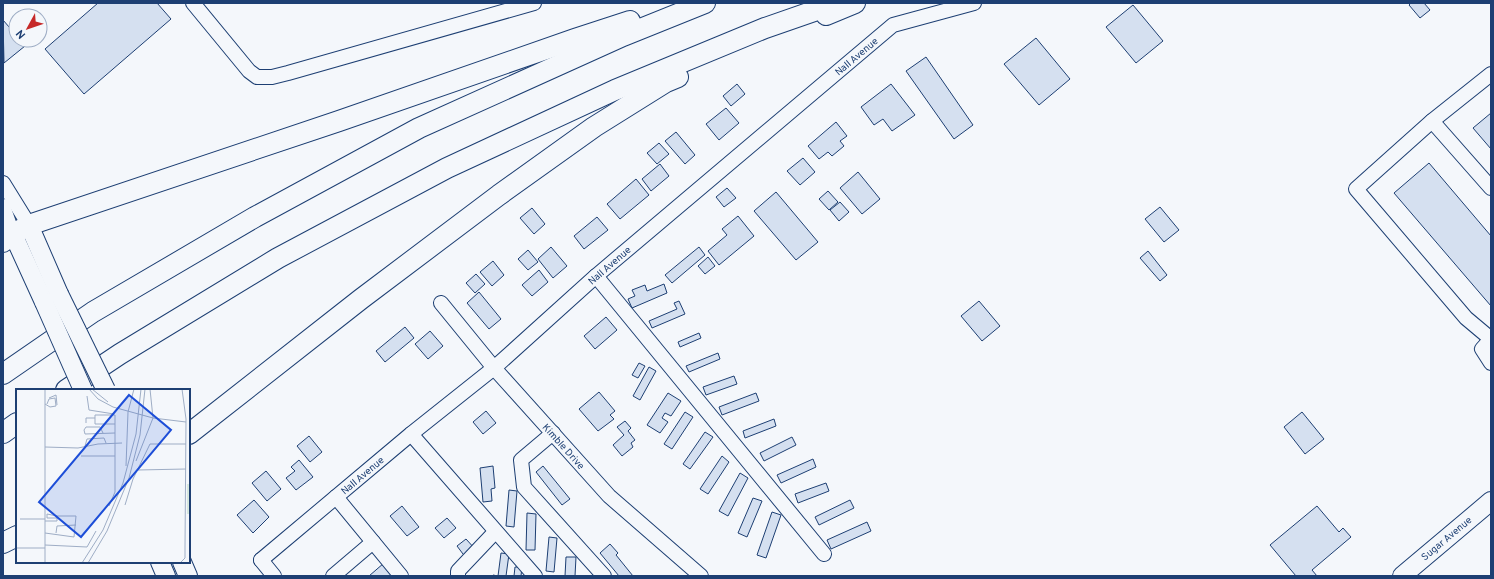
<svg xmlns="http://www.w3.org/2000/svg" width="1494" height="579" font-family="Overpass,sans-serif">
<rect width="100%" height="100%" fill="#f4f7fb"/>
<g fill="#d5e0f0" stroke="#1d3f73">
<polygon points="98,3 157,3 171,19 84,94 45,49"/>
<polygon points="1411,3 1424,3 1430,10 1420,18 1409,5"/>
<polygon points="1133,5 1163,41 1136,63 1106,27"/>
<polygon points="3,20 16,35 16,40 20,40 25,46 4,63"/>
<polygon points="1036,38 1070,79 1039,105 1004,64"/>
<polygon points="926,57 973,125 954,139 906,71"/>
<polygon points="737,84 745,94 731,106 723,96"/>
<polygon points="891,84 915,115 892,131 883,119 874,125 861,107"/>
<polygon points="726,108 739,123 719,140 706,124"/>
<polygon points="1491,113 1491,149 1473,128"/>
<polygon points="836,122 847,136 840,141 844,146 832,156 828,152 819,159 808,146"/>
<polygon points="676,132 695,155 685,164 665,141"/>
<polygon points="659,143 669,154 657,164 647,153"/>
<polygon points="803,158 815,172 800,185 787,171"/>
<polygon points="1429,163 1491,236 1491,306 1394,193"/>
<polygon points="660,164 669,176 651,191 642,179"/>
<polygon points="858,172 880,199 862,214 840,188"/>
<polygon points="636,179 649,195 620,219 607,204"/>
<polygon points="727,188 736,198 724,207 716,197"/>
<polygon points="828,191 838,202 829,210 819,199"/>
<polygon points="776,192 818,242 796,260 754,211"/>
<polygon points="840,202 849,212 839,221 830,210"/>
<polygon points="1160,207 1179,230 1164,242 1145,219"/>
<polygon points="532,208 545,224 534,234 520,218"/>
<polygon points="738,216 754,236 719,265 708,251 727,235 722,229"/>
<polygon points="597,217 608,230 584,249 574,236"/>
<polygon points="551,247 567,266 553,278 538,259"/>
<polygon points="699,247 705,255 672,283 665,275"/>
<polygon points="528,250 538,262 528,270 518,259"/>
<polygon points="1148,251 1167,275 1160,281 1140,258"/>
<polygon points="708,257 715,266 705,274 698,266"/>
<polygon points="493,261 504,275 492,286 480,272"/>
<polygon points="539,270 548,282 532,296 522,285"/>
<polygon points="476,274 485,284 475,293 466,283"/>
<polygon points="664,284 667,293 632,308 628,299 635,296 632,290 645,285 647,291"/>
<polygon points="479,292 501,319 489,329 467,303"/>
<polygon points="679,301 685,314 652,328 649,321 677,309 674,303"/>
<polygon points="979,301 1000,326 982,341 961,316"/>
<polygon points="606,317 617,330 595,349 584,336"/>
<polygon points="405,327 414,338 385,362 376,351"/>
<polygon points="430,331 443,346 428,359 415,344"/>
<polygon points="699,333 701,338 680,347 678,342"/>
<polygon points="718,353 720,359 689,372 686,366"/>
<polygon points="639,363 645,366 638,378 632,375"/>
<polygon points="649,367 656,371 640,400 633,396"/>
<polygon points="734,376 737,384 706,395 703,387"/>
<polygon points="599,392 615,411 610,415 614,419 598,431 579,409"/>
<polygon points="668,393 681,401 671,416 665,413 662,418 668,422 660,433 647,425"/>
<polygon points="756,393 759,401 722,415 719,407"/>
<polygon points="486,411 496,423 483,434 473,422"/>
<polygon points="685,412 693,417 672,449 664,444"/>
<polygon points="1302,412 1324,439 1305,454 1284,427"/>
<polygon points="774,419 776,426 745,438 743,431"/>
<polygon points="625,421 631,428 628,431 635,440 631,443 633,447 622,456 613,445 624,435 617,427"/>
<polygon points="705,432 713,437 690,469 683,464"/>
<polygon points="309,436 322,452 310,462 297,446"/>
<polygon points="792,437 796,445 764,461 760,453"/>
<polygon points="722,456 729,462 708,494 700,489"/>
<polygon points="813,459 816,467 781,483 777,475"/>
<polygon points="299,460 313,477 296,490 286,478 295,471 291,467"/>
<polygon points="493,466 495,488 491,489 492,501 483,502 480,468"/>
<polygon points="543,466 570,499 562,505 536,472"/>
<polygon points="266,471 281,489 267,501 252,483"/>
<polygon points="740,473 748,478 728,516 719,511"/>
<polygon points="826,483 829,491 798,503 795,494"/>
<polygon points="509,490 517,491 514,527 506,526"/>
<polygon points="753,498 762,501 747,537 738,533"/>
<polygon points="254,500 269,517 253,533 237,515"/>
<polygon points="850,500 854,508 819,525 815,517"/>
<polygon points="402,506 419,527 407,536 390,516"/>
<polygon points="1317,506 1339,532 1343,528 1351,537 1312,570 1317,576 1296,576 1270,545"/>
<polygon points="772,512 781,515 766,558 757,555"/>
<polygon points="527,513 536,514 535,550 526,550"/>
<polygon points="447,518 456,528 444,538 435,528"/>
<polygon points="867,522 871,531 831,549 827,540"/>
<polygon points="549,537 557,538 554,572 546,571"/>
<polygon points="466,539 476,550 466,558 457,546"/>
<polygon points="610,544 618,553 616,555 633,576 619,576 600,553"/>
<polygon points="501,553 509,554 506,576 493,576 493,575 498,576"/>
<polygon points="566,557 576,557 575,576 565,576"/>
<polygon points="384,563 395,576 369,576"/>
<polygon points="515,567 522,567 521,576 514,576"/>
</g>
<g fill="none" stroke-linecap="round" stroke-linejoin="round">
<defs>
<g id="minor">
<polyline points="193,3 249,71 257,77 272,77 288,73 534,3"/>
<polyline points="1491,74 1432,121 1356,189 1466,318 1491,339"/>
<polyline points="1432,121 1491,188"/>
<polyline points="3,183 29,225"/>
<polyline points="3,206 13,234"/>
<polyline points="596,276 824,554"/>
<polyline points="441,303 494,368 609,496 701,576"/>
<polyline points="1491,339 1482,349 1491,363"/>
<polyline points="553,433 521,460 524,487 604,576"/>
<polyline points="411,434 535,576"/>
<polyline points="336,497 401,576"/>
<polyline points="261,560 411,434 494,368 596,276 893,25 974,3"/>
<polyline points="261,560 274,576"/>
<polyline points="333,576 373,542"/>
<polyline points="458,576 458,571 495,532"/>
</g>
<g id="major">
<polyline points="29,225 59,294"/>
<polyline points="13,234 44,302"/>
<polyline points="160,562 166,576"/>
<polyline points="182,562 188,576"/>
<polyline points="1402,576 1491,501"/>
</g>
<g id="highway">
<polyline points="826,15 855,3"/>
<polyline points="3,242 13,234 29,225 339,121 575,39 630,21"/>
<polyline points="3,374 93,312 255,217 419,128 623,36 705,3"/>
<polyline points="66,390 120,354 278,258 447,168 615,90 765,28 837,3"/>
<polyline points="3,433 17,423"/>
<polyline points="189,434 361,299 499,195 594,127 666,82 678,77"/>
<polyline points="3,543 17,536"/>
</g>
</defs>
<use href="#minor" stroke="#1d3f73" stroke-width="16"/>
<use href="#major" stroke="#1d3f73" stroke-width="20"/>
<use href="#highway" stroke="#1d3f73" stroke-width="22"/>
<use href="#minor" stroke="#f4f7fb" stroke-width="14"/>
<use href="#major" stroke="#f4f7fb" stroke-width="18"/>
<use href="#highway" stroke="#f4f7fb" stroke-width="20"/>
<defs>
<g id="major-bridge">
<polyline points="59,294 106,390"/>
<polyline points="44,302 83,390"/>
</g>
</defs>
<use href="#major-bridge" stroke="#1d3f73" stroke-width="20" stroke-linecap="butt"/>
<use href="#major-bridge" stroke="#f4f7fb" stroke-width="18"/>
</g>
<g text-anchor="middle" stroke-width="3" stroke-linejoin="round" paint-order="stroke">
<g font-size="10" fill="#1d3f73" stroke="#f4f7fb">
<text transform="translate(856 56) rotate(-40)" y="4">Nall Avenue</text>
<text transform="translate(609 265) rotate(-41)" y="4">Nall Avenue</text>
<text transform="translate(564 446) rotate(48)" y="4">Kimble Drive</text>
<text transform="translate(362 475) rotate(-40)" y="4">Nall Avenue</text>
<text transform="translate(1446 538) rotate(-40)" y="4">Sugar Avenue</text>
</g>
</g>
<g transform="translate(16 389)">
<rect width="174" height="174" fill="#f4f7fb"/>
<path d="M171,95h3v30h-3z" fill="#d7e8df"/>
<path fill="none" stroke="#9eadc5" stroke-width="1" d="M73,0l9,10 15,8 40,11M76,0l16,13M71,7l2,14 25,4M33,9l7,-3 1,10M29,15l5,3 6,-1 -1,-8 -6,1 -2,5M137,29l33,4M70,34v-5h9M99,35h-20v-9h20M87,44l-3,-6h-14l-2,3 1,4 30,-1M69,57l2,-7 17,-1 2,5M29,58l33,1 20,-4 24,-1M65,67h34M120,72l17,-43 -3,-29M110,77l2,-54 6,-23M122,81l48,-1M109,116l8,-26 17,-35h36M93,117l6,-14v-77M41,129h-10v-4l10,2M4,130h25M29,132h12v-5h19l-2,21 -29,-4M40,144l1,-7 19,-1M29,156l42,2 9,-16M0,159h29M29,174v-174M66,174l21,-33 20,-47 13,-49 5,-45M72,174l19,-32 22,-53 11,-43 5,-46M164,174l5,-5v-11l1,-128 -4,-30"/>
<path fill="#1d4ed8" fill-opacity="0.15" stroke="#1d4ed8" stroke-width="2" d="M113,6l42,35 -90,107 -42,-35z"/>
<rect width="174" height="174" fill="none" stroke="#1d3f73" stroke-width="2"/>
</g>
<rect width="1494" height="579" fill="none" stroke="#1d3f73" stroke-width="8"/>
<g transform="translate(28 28) rotate(230)"><circle r="19" fill="#f4f7fb" stroke="#9eadc5"/>
<path d="M0-3L7 15L0 10L-7 15Z" fill="#c62828"/>
<text y="-6" font-size="11" font-weight="bold" text-anchor="middle" fill="#1d3f73">N</text>
</g>
</svg>
